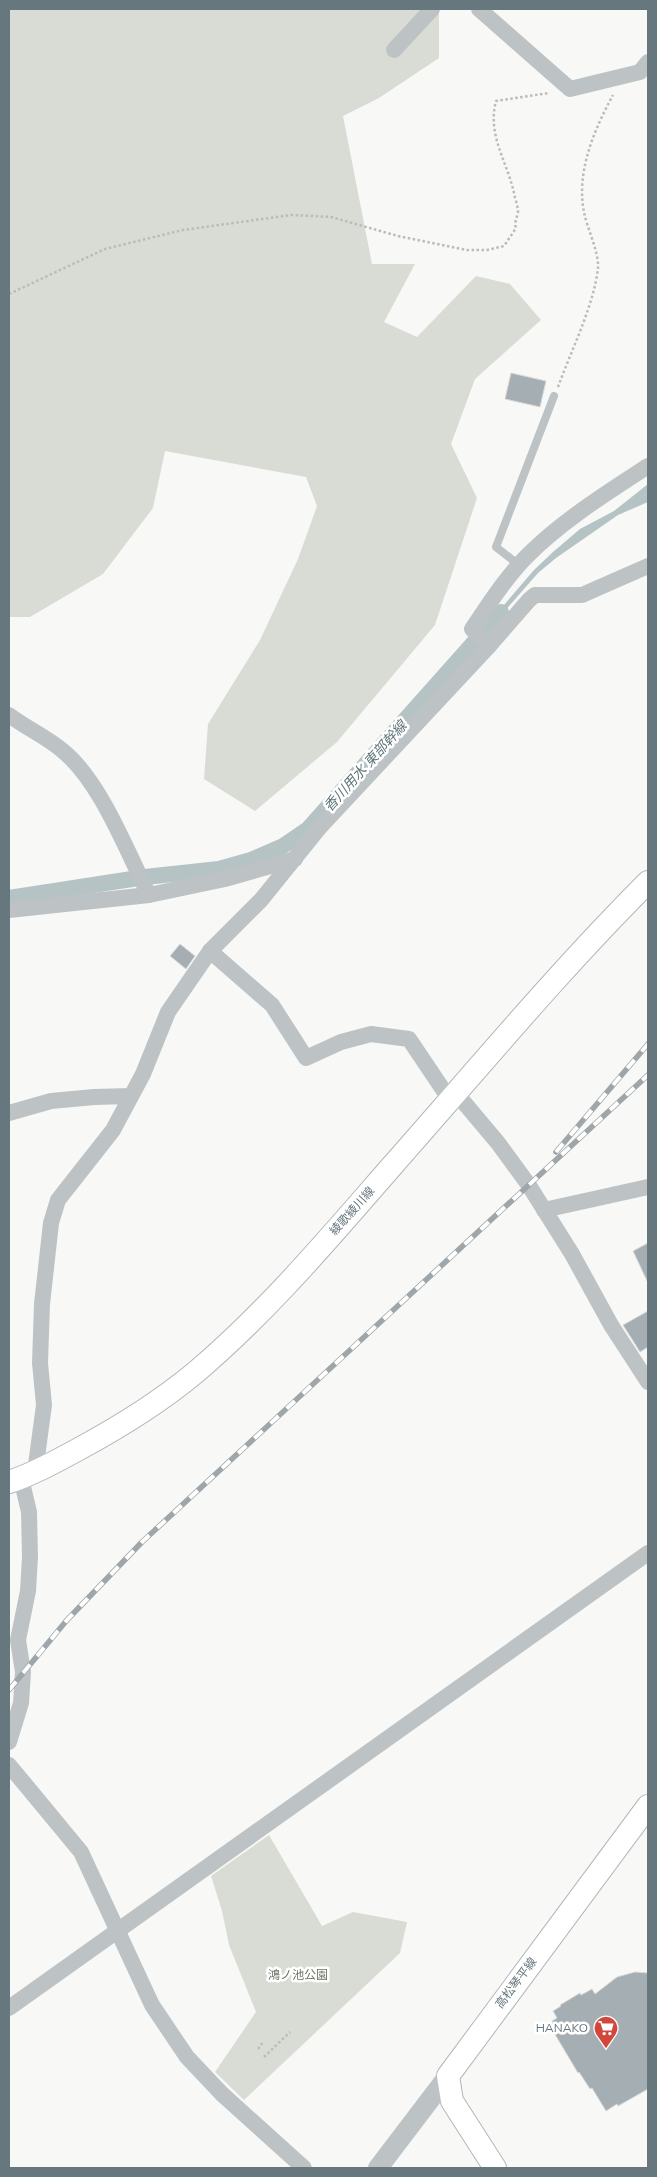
<svg xmlns="http://www.w3.org/2000/svg" width="657" height="2177" font-family="Mulish,'Noto Sans JP',sans-serif">
<rect width="100%" height="100%" fill="#f8f8f6"/>
<g fill="#d9dcd5">
<polygon points="9,9 439,9 439,58 379,98 343,116 372,264 415,264 384,322 417,337 476,276 510,284 541,320 475,379 451,444 477,498 435,625 337,742 255,811 204,779 208,724 260,640 298,559 317,506 306,477 165,451 153,508 103,574 30,617 9,617"/>
<polygon points="269,1835 322,1926 353,1912 407,1922 400,1953 244,2100 215,2072 256,2012 229,1945 222,1911 211,1876"/>
</g>
<polygon fill="#b5c3c4" points="648,484 648,502 618,515 556,558 538,573 489,629 485,627 534,570 553,552 580,529 614,511"/>
<g fill="none" stroke-linecap="round" stroke-linejoin="round">
<polyline stroke="#b5c3c4" stroke-width="16" points="9,898 145,877 219,869 251,860 283,846 308,829 501,612"/>
</g>
<g fill="#a5aeb2" stroke="#dad9d8">
<polygon points="511,373 546,381 540,407 505,399"/>
<polygon points="180,944 195,956 186,969 170,956"/>
<polygon points="648,1243 648,1283 633,1251"/>
<polygon points="648,1311 648,1347 640,1352 623,1325"/>
<polygon points="635,1972 648,1973 648,2089 618,2106 617,2104 606,2111 592,2088 590,2089 579,2072 578,2073 550,2026 553,2024 552,2021 557,2018 553,2011 561,2006 560,2005 580,1993 581,1995 592,1989 595,1994 617,1977"/>
</g>
<g fill="none" stroke-linecap="round" stroke-linejoin="round">
<defs>
<g id="secondary">
<path d="M9,1482c24,-8 46,-20 68,-32 41,-22 83,-48 119,-78 72,-61 134,-135 196,-206 84,-95 166,-194 256,-284"/>
<polyline points="495,2168 452,2101 448,2076 648,1806"/>
</g>
</defs>
<use href="#secondary" stroke="#b0b7ba" stroke-width="24"/>
<g stroke="#b8bcbe" stroke-width="2.5" stroke-dasharray="2.5 2.5" stroke-linecap="butt">
<path d="M9,294l96,-45 78,-19 108,-15 40,2 67,19 69,14h20l17,-4 12,-18c-2,-6 1,-10 2,-16 0,-6 -3,-13 -4,-19 -7,-32 -27,-58 -18,-92l53,-8"/>
<path d="M558,387c13,-36 36,-82 40,-119 1,-16 -11,-40 -14,-56 -8,-40 10,-82 29,-117"/>
<polyline points="258,2049 263,2042"/>
<polyline points="264,2057 290,2032"/>
</g>
<polyline stroke="#bdc3c5" stroke-width="8" points="519,565 496,547 554,396"/>
<g stroke="#bdc3c5" stroke-width="16">
<polyline points="479,9 570,89 640,72 648,62"/>
<polyline points="394,50 432,9"/>
<path d="M489,646l-17,-17c17,-25 34,-52 56,-74 35,-35 79,-62 120,-89"/>
<path d="M9,715c17,13 38,22 54,36 38,31 64,101 86,144"/>
<polyline points="9,910 149,895 225,879 295,859"/>
<polyline points="210,951 272,1005 306,1058 341,1042 371,1034 409,1039 444,1091 452,1099"/>
<polyline points="456,1093 498,1143 528,1184 572,1254 611,1325 648,1382"/>
<polyline points="9,1113 51,1101 94,1097 131,1096"/>
<polyline points="544,1210 648,1187"/>
<polyline points="35,1472 44,1405 40,1363 42,1304 51,1223 58,1200 113,1130 143,1074 168,1012 210,951 261,900 320,827 489,646 529,600 535,595 582,595 648,566"/>
<polyline points="9,1742 21,1703 23,1672 18,1640 28,1591 30,1557 29,1512 21,1478"/>
<polyline points="9,1765 81,1852 152,2005 187,2057 222,2094 304,2168"/>
<polyline points="9,2008 648,1553"/>
</g>
<polyline stroke="#bdc3c5" stroke-width="20" points="378,2168 448,2076"/>
<use href="#secondary" stroke="#fff" stroke-width="22"/>
<defs>
<g id="rail">
<polyline points="556,1152 648,1044"/>
<polyline points="9,1690 67,1620 142,1542 648,1075"/>
</g>
</defs>
<use href="#rail" stroke="#9ea6a9" stroke-width="5.5"/>
<use href="#rail" stroke="#fff" stroke-width="4" stroke-dasharray="11" stroke-linecap="butt"/>
</g>
<defs>
<symbol id="supermarket-pin" viewBox="-11 -11 22 30"><path d="M0 17L-7.5 6A9.5 9.5 0 1 1 7.5 6Z" fill="#d2473c" stroke="#fff"/><path d="M-6-5.5h2.5l.6 2H6L4.5 2H-2.5L-4.4-4H-6ZM-1.5 3.2a1.3 1.3 0 1 0 .1 0ZM3 3.2a1.3 1.3 0 1 0 .1 0Z" fill="#fff"/></symbol>
</defs>
<g fill-rule="evenodd">
<use href="#supermarket-pin" x="592" y="2014" width="28" height="38"/>
</g>
<g text-anchor="middle" stroke-width="5" stroke-linejoin="round" paint-order="stroke">
<g font-size="12" fill="#66777d" stroke="#fff">
<text transform="translate(352 1211) rotate(-48)" y="4">綾歌綾川線</text>
<text transform="translate(516 1983) rotate(-53)" y="4">高松琴平線</text>
</g>
<g font-size="12" fill="#6a7664" stroke="#fff">
<text x="298" y="1979">鴻ノ池公園</text>
</g>
<g font-size="12" fill="#66777d" stroke="#fff" text-anchor="end">
<text x="588" y="2032">HANAKO</text>
</g>
<g font-size="14" font-style="italic" fill="#607678" stroke="#fff">
<text transform="translate(365 766) rotate(-48)" y="5">香川用水 東部幹線</text>
</g>
</g>
<rect width="657" height="2177" fill="none" stroke="#66777d" stroke-width="20"/>
</svg>
